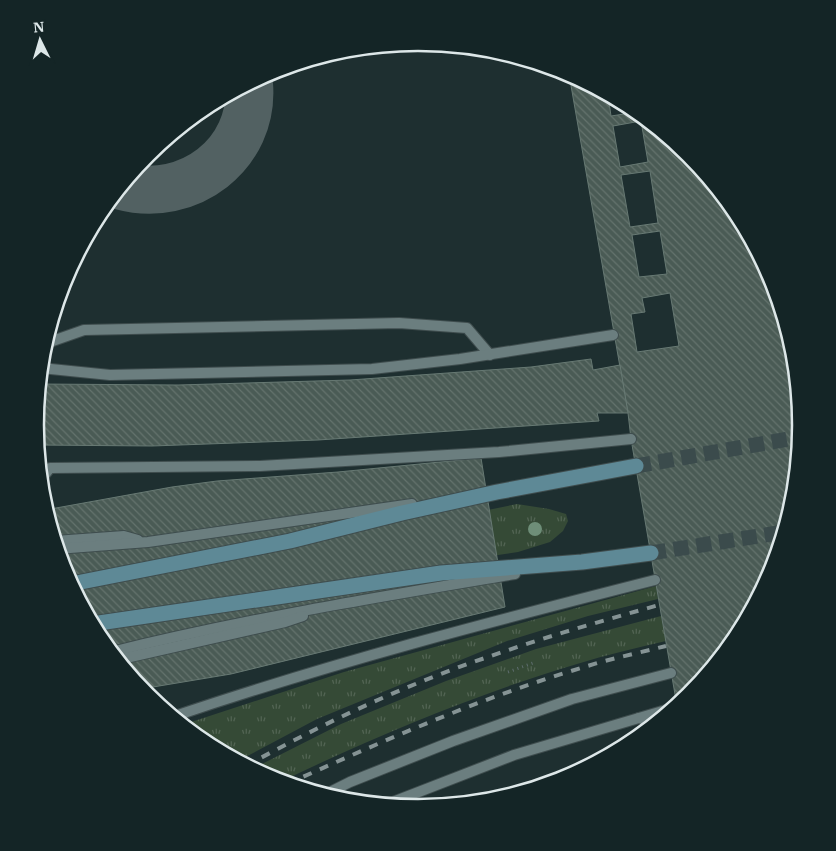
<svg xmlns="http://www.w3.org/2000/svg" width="836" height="851" font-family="'IBM Plex Serif',serif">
<defs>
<pattern id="grass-tufts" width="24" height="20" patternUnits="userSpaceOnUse" patternTransform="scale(1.25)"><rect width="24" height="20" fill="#354a36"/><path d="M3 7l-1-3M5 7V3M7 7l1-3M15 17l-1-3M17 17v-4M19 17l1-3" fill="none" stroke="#526453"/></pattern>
<pattern id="building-back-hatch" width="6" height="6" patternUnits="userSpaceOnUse" patternTransform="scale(1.25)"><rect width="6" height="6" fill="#4a5b55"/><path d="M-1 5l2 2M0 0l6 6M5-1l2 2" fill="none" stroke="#64736d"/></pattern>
</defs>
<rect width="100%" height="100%" fill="#1e2f30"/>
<g fill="url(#grass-tufts)">
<polygon points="517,504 549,509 566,514 568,521 563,531 550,542 518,552 359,575 353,538"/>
<polygon points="656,586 658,599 588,616 507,641 317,719 238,761 205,744 182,725 344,672"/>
<path d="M661,616l5,25c-30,7 -60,14 -89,23 -101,30 -201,72 -297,118l-9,-3 -19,-10 89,-45 105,-43 90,-32z"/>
</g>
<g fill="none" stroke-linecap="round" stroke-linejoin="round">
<path stroke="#526162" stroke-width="48" d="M122,186c66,18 133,-32 127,-102"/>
</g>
<g fill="url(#building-back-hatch)" stroke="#677973" fill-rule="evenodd">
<path d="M569,74l39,21 3,21 26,-4 52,43 48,58 35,66 8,37 3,-1 3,11 -5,1 12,69 5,-1 3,31 -7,74 -22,72 -36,67 -47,58 -12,9 -46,-267 -3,-26zM641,121l7,41 -28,5 -7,-41zM650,171l8,52 -28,4 -9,-52zM660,231l7,43 -28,3 -7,-42zM670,293l9,53 -42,6 -6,-38 14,-2 -3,-14z"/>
<polygon points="591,359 593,370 620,365 628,413 597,413 599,421 318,440 152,446 37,445 35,425 39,384 178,385 350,380 531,367"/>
<polygon points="481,458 505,607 231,674 141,689 99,638 64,572 45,510 172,487 217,481 338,472"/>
</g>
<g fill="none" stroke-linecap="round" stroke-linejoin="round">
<g stroke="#3b4b4c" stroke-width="15" stroke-dasharray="15 8" stroke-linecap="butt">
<polyline points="636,466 800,437"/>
<polyline points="651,553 784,532"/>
</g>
<defs>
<g id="lane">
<polyline points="775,291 776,291"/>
<polyline points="44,344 84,330 399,323 467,328 490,355"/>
<polyline points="41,368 110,375 372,369 460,359 613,335"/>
<polyline points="40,481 50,468 260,466 499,452 631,439"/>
<polyline points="55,541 124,536 138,540"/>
<polyline points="57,549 148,542 412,504"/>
<path d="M111,652c133,-33 268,-55 404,-78"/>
<polyline points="117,660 285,622 303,616"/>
<path d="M172,717c159,-54 321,-96 483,-137"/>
<polyline points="639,718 656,723"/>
<polyline points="324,795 350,782 453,741 572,699 671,673"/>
<polyline points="385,805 514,755 676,707"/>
</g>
<g id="secondary">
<polyline points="71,584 290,541 402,513 497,492 636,466"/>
<polyline points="92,624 441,573 582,562 651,553"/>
</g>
</defs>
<use href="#lane" stroke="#3f4d4e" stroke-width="12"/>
<use href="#secondary" stroke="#3f4d4e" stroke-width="17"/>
<polyline stroke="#5e6d6e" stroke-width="3" stroke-dasharray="1 4" stroke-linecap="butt" points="508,672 533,663"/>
<use href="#lane" stroke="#6b7e7f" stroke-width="10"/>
<use href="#secondary" stroke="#5e8996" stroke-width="15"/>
<g stroke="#859394" stroke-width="4" stroke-dasharray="9 9" stroke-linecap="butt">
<path d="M246,766c76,-42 156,-80 239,-108 57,-20 116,-37 174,-53"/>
<path d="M287,784c96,-43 193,-86 294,-116 28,-9 57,-15 85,-22"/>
</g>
</g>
<circle fill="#6e8e78" cx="535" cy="529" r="7"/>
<path d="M0 0H836V851H0ZM44 425a374 374 0 1 1 748 0a374 374 0 1 1-748 0Z" fill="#142526" fill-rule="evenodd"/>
<path fill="none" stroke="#dde7e8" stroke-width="2.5" d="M44 425a374 374 0 1 1 748 0a374 374 0 1 1-748 0Z"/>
<g transform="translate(40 40) rotate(355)" stroke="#142526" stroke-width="4" paint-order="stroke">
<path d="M0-4L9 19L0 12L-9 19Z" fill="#dde7e8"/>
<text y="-8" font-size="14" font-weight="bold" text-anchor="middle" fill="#dde7e8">N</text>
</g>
</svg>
